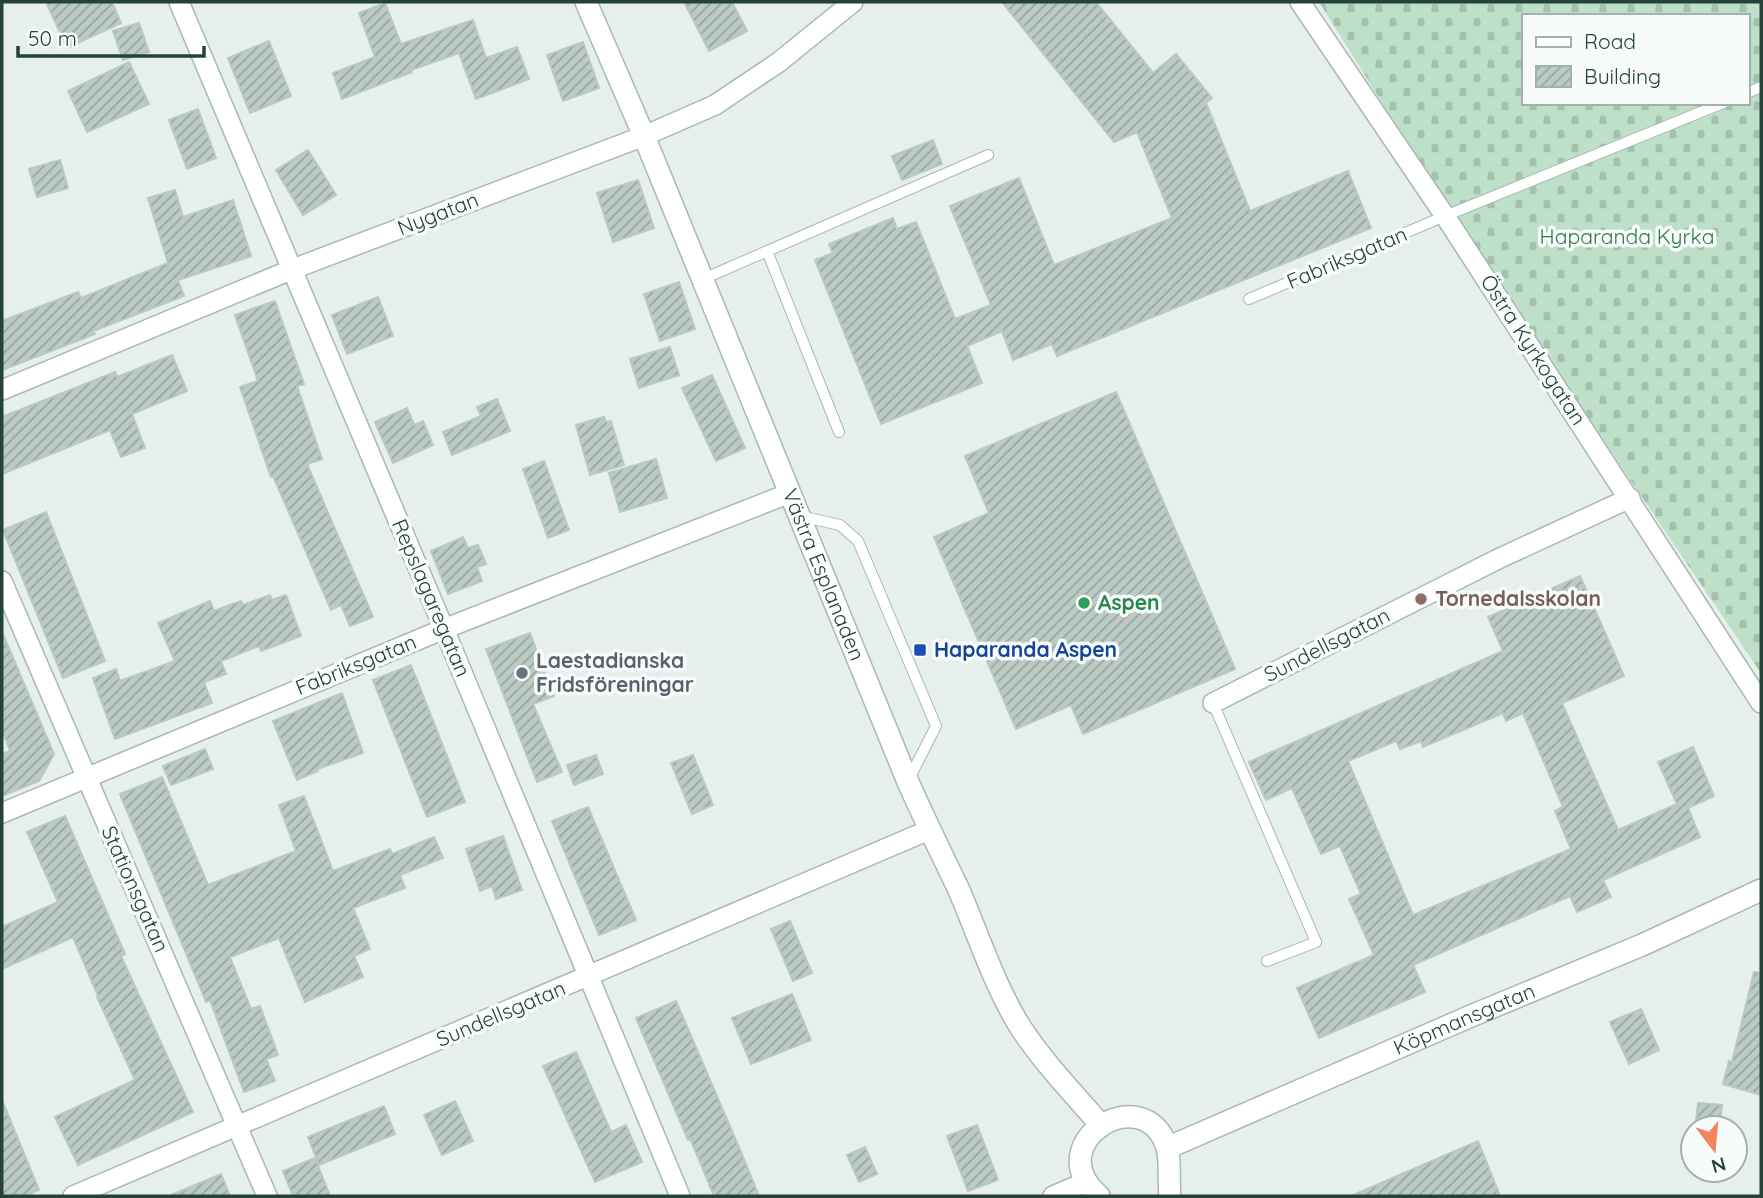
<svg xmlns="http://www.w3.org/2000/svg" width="1763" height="1198" font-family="Quicksand,sans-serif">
<defs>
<pattern id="cemetery-stones" width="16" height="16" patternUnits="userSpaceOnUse" patternTransform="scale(1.75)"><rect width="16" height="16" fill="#bfe0c8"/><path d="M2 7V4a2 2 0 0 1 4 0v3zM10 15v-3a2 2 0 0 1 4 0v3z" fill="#a4c1ad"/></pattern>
<pattern id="building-hatch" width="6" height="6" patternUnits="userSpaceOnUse" patternTransform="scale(1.75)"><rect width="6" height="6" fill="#bbcac4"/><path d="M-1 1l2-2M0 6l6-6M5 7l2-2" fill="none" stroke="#98a6a0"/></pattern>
</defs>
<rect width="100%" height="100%" fill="#e6efeb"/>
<path fill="url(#cemetery-stones)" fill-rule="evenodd" d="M1319,2h442v671l-290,-428zM1523,16h224v87h-224z"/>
<g fill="url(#building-hatch)" stroke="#b8c9c2" stroke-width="2" fill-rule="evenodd">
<polygon points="46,2 112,2 121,23 67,48"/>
<polygon points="684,2 732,2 747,31 709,51"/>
<polygon points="1002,2 1096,2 1153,73 1176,54 1212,98 1206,103 1250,211 1348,171 1371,228 1057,356 1052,344 1013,360 1002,331 967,346 982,383 881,424 815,260 833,253 829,244 893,218 897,229 916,222 955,319 991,305 950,206 1019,178 1054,265 1172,218 1137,132 1114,142"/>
<polygon points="385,3 401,44 473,20 486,58 517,47 529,79 476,99 459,53 411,70 412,72 342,99 333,73 375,57 359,13"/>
<polygon points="139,23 149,52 123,60 113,31"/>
<polygon points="269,41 291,96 250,113 228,58"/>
<polygon points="583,42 599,88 563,101 547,55"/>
<polygon points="129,62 149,104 87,132 68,91"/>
<polygon points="198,109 216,158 187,169 169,120"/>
<polygon points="933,140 942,164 902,180 892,156"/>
<polygon points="308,150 336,195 303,215 276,170"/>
<polygon points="60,160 68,188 37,197 29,169"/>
<polygon points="638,180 654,228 613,242 597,193"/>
<polygon points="175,190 183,217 233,200 251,256 178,280 184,296 93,331 95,334 2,370 2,321 78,292 81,298 168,263 148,198"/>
<polygon points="679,282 695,329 660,341 644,294"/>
<polygon points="378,297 393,336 347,354 332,315"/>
<polygon points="275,301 304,384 297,386 322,459 307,464 373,617 350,626 341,605 331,610 277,485 273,476 271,477 240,387 258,381 235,315"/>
<polygon points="670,347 679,375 639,388 630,359"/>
<polygon points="172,355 187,391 132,414 145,448 121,457 110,430 2,474 2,417 115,372 117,377"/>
<polygon points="712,375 745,448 716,461 682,388"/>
<polygon points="1116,392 1235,669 1083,734 1071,705 1016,729 934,537 989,513 965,456"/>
<polygon points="497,399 510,431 452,455 443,432 481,416 477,407"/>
<polygon points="407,408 414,425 423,421 433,445 393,463 375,422"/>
<polygon points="604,417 606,422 611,421 624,465 590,475 576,425"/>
<polygon points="656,459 667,498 620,512 609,473"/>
<polygon points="544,461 569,530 548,538 523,469"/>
<polygon points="46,512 105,661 63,678 3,530"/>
<polygon points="463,537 468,548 478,545 486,564 477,567 482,581 448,594 431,551"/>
<path d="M1580,576l44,100 -62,27 56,127 59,-26 -19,-42 35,-15 21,49 -26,12 12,29 -97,43 8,17 -34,15 -7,-16 -157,69 12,27 -106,46 -22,-50 77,-33 -25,-56 12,-5 -21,-48 -19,8 -29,-66 -26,12 -17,-38 254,-111 -15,-34zM1503,713l3,8 17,-8 40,94 -8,4 16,38 -158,66 -65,-154 48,-20 4,8 21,-8 2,6z"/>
<polygon points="270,595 272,600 286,595 301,636 261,651 259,646 221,661 226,674 204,682 212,703 115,739 93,678 116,669 120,681 175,661 158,623 210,601 214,611 241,601 243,605"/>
<polygon points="2,632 54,754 39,781 2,796 2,754 10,751 2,730"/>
<polygon points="530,633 554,696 533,704 562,772 537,782 486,649"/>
<polygon points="411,665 465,802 427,817 373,680"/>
<polygon points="342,693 363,753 317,769 318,771 297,780 273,721"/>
<polygon points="205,749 213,769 171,785 163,766"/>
<polygon points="596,755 603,774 574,785 567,765"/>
<polygon points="693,755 713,805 692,814 671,763"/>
<polygon points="162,777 208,885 296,851 279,805 304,796 333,871 390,849 392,854 434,837 443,858 400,875 405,888 353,908 370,949 354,956 363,977 305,1002 279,938 230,957 251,1009 260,1006 278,1055 266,1059 275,1081 244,1092 210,1000 206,1002 120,794"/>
<polygon points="588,807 636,920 599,935 552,821"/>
<polygon points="65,816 125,954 121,956 193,1112 78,1165 55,1117 135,1080 97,997 98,996 73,937 2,969 2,927 58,902 27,832"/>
<polygon points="503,836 522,890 496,899 492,886 480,891 466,849"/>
<polygon points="790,921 812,973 793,981 771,929"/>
<polygon points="1754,972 1761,973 1761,1095 1723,1084 1729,1061 1732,1062"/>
<polygon points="792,994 811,1040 751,1064 732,1018"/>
<polygon points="676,1001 741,1152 759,1196 714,1196 690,1138 688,1140 636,1018"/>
<polygon points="1641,1009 1659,1050 1629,1064 1610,1022"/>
<polygon points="576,1052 611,1132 626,1125 642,1162 595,1182 543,1066"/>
<polygon points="2,1100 39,1190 23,1196 2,1196"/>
<polygon points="455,1101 473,1141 442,1155 424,1115"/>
<polygon points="1698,1103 1722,1105 1720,1124 1696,1121"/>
<polygon points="384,1106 395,1134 319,1165 308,1137"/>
<polygon points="977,1125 998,1180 968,1191 947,1136"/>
<polygon points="1478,1141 1500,1196 1351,1196"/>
<polygon points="865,1147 877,1174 859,1182 847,1155"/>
<polygon points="315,1158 330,1196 293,1196 283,1171"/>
<polygon points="221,1174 230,1196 169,1196"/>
</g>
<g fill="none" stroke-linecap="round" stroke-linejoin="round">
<defs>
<g id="service">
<polyline points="1747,93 1761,87"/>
<polyline points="767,251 839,432"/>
<polyline points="703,279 988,155"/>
<polyline points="1249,299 1445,216 1723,103"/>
<polyline points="800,516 840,525 858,541 936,726 908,781"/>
<polyline points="1213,703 1316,942 1267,961"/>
</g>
<g id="minor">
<polyline points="179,2 444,629 680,1196"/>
<polyline points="1300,2 1445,216 1761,703"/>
<polyline points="2,390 293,269 644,136 715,105 779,62 853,2"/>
<polyline points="2,581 267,1196"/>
<polyline points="1213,703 1498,559 1630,498"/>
<polyline points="2,813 444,629 790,493"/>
<polyline points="73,1196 929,830"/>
<polyline points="1053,1196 1086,1182"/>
</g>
<g id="tertiary">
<path id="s1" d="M586,2l58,134 264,646c16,36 33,71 50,106 20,46 35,94 61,137 23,36 54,68 81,99"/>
<path id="s2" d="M1167,1148l304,-132 171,-71 119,-55"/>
<path d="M1099,1196c-61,-52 44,-119 68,-49 4,14 1,34 3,49"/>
</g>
</defs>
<use href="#service" stroke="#a8b8b2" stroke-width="12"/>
<use href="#minor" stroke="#a8b8b2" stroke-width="22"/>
<use href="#tertiary" stroke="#a8b8b2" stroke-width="24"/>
<use href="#service" stroke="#fff" stroke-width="10"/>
<use href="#minor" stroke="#fff" stroke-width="19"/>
<use href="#tertiary" stroke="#fff" stroke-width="21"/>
</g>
<circle fill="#8d6e63" stroke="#f7fbf9" stroke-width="2.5" cx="1421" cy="599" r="7"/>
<circle fill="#2e9e5b" stroke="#f7fbf9" stroke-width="2.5" cx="1084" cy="603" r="7"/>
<rect fill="#1a4fb4" stroke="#f7fbf9" stroke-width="2.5" x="913" y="643" width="14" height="14" rx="3.5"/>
<circle fill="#6b7280" stroke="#f7fbf9" stroke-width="2.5" cx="522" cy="673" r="7"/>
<g text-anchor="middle" stroke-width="7" stroke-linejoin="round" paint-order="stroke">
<g font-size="21" fill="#24423a" stroke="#f7fbf9">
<text transform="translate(438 214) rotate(-21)" y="7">Nygatan</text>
<text transform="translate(1347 258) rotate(-23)" y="7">Fabriksgatan</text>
<text transform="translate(1533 350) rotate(57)" y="7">Östra Kyrkogatan</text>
<text dy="7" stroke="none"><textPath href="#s1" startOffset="620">Västra Esplanaden</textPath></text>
<text transform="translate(431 598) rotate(67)" y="7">Repslagaregatan</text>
<text transform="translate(1327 645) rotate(-27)" y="7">Sundellsgatan</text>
<text transform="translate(356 665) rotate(-22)" y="7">Fabriksgatan</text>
<text transform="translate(135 889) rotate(66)" y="7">Stationsgatan</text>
<text transform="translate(501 1014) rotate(-23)" y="7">Sundellsgatan</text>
<text dy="7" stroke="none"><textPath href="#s2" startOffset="324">Köpmansgatan</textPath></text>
</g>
<g font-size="21" fill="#2d7a4b" stroke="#f7fbf9">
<text x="1627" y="244">Haparanda Kyrka</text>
</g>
<g font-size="21" font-weight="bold" fill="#785e54" stroke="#f7fbf9" text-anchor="start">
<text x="1435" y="606">Tornedalsskolan</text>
</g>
<g font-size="21" font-weight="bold" fill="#27864d" stroke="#f7fbf9" text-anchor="start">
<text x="1098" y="610">Aspen</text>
</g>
<g font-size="21" font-weight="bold" fill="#164399" stroke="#f7fbf9" text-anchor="start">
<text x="934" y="657">Haparanda Aspen</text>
</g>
<g font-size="21" font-weight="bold" fill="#5b616d" stroke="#f7fbf9" text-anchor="start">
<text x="536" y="668">Laestadianska<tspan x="536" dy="24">Fridsföreningar</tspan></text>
</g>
</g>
<rect width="1763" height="1198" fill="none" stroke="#24423a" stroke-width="7"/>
<rect x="1522" y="14" width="228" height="91" fill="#f7fbf9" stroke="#a3b1ad" stroke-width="2"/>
<rect x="1536" y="37" width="35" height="10" fill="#ffffff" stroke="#a3b1ad" stroke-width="2"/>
<text x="1584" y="49" font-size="21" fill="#24423a">Road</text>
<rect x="1536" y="66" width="35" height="21" fill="url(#building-hatch)" stroke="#a3b1ad" stroke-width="2"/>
<text x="1584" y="84" font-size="21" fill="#24423a">Building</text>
<g transform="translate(1714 1149) rotate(164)"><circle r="33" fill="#f7fbf9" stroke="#a3b1ad" stroke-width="2"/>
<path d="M0-5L12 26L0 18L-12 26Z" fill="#f4845f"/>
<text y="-10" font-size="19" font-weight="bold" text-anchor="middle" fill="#24423a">N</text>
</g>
<path d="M18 46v10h186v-10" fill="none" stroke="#24423a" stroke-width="3.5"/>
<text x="28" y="46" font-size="21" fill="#24423a" stroke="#f7fbf9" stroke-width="5" paint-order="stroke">50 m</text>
</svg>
